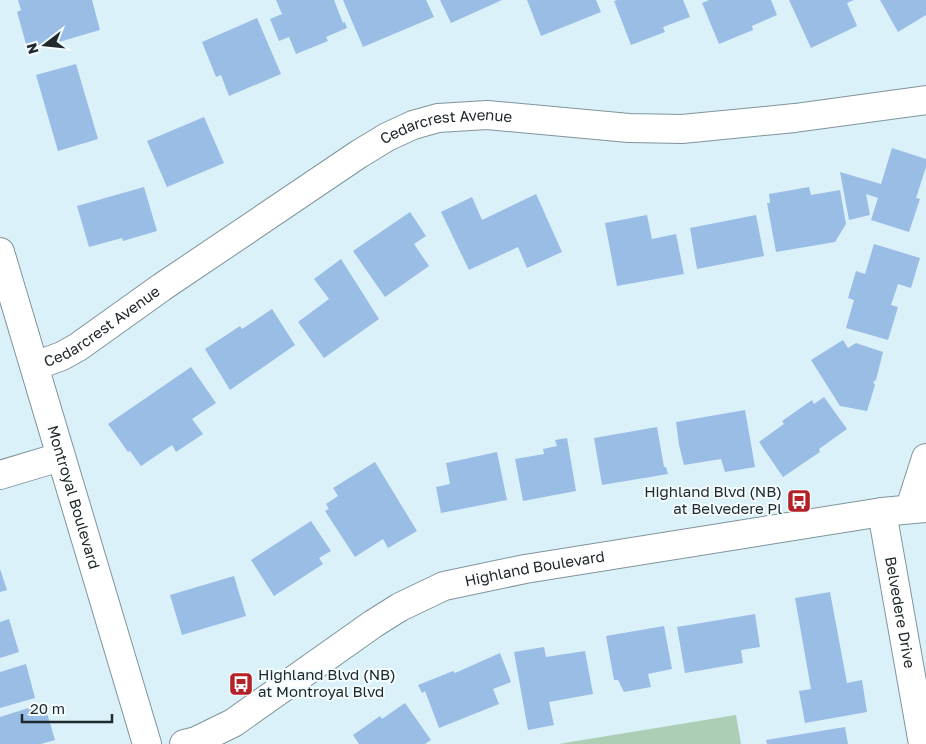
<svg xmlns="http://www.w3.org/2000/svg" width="926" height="744" font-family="'Golos Text',sans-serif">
<rect width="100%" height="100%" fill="#dbf1f9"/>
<polygon fill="#acceb4" points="736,715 741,744 558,744"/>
<g fill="#9abde6">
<polygon points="18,0 92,0 100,30 28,51 17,12 21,10"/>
<polygon points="276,0 334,0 343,23 345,22 347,28 326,37 328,41 296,54 289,37 279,41 270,19 282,14"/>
<polygon points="343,0 426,0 434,17 363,47"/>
<polygon points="440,0 502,0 451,23"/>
<polygon points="527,0 596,0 601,12 541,36"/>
<polygon points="617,0 683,0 690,17 663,27 665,32 631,45 614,1"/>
<polygon points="709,0 771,0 777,15 752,26 753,30 719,44 702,3"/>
<polygon points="789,0 854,0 847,3 857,26 811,48"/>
<polygon points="880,0 926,0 926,15 898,32"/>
<polygon points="257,18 281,74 229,96 221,75 216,77 202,42"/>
<polygon points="76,64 98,139 58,151 36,75"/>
<polygon points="204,117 224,163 167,187 147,141"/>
<polygon points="892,148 926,159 926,167 916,198 920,199 909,232 871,220 878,198 866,194 870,215 849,220 840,172 881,184"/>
<polygon points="144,187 157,231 123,241 122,238 89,247 77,206"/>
<polygon points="809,187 811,195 840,190 846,224 835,242 776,252 767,203 770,203 769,194"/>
<polygon points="536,194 562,252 527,268 518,247 469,270 441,212 472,197 482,220"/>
<polygon points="410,212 426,236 414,244 429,266 385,297 353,251"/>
<polygon points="647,215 652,239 676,234 684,274 617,286 605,223"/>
<polygon points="756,215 764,256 697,269 690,228"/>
<polygon points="874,244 920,258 911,288 898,284 891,305 898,307 888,340 846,328 854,300 848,298 856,271 865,274"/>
<polygon points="341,259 379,319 324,358 298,322 329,299 314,279"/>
<polygon points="272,309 295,345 230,390 205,349 240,326 242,329"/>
<polygon points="843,340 848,348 856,343 883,352 876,380 873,382 875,385 867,411 840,406 811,360"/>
<polygon points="191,367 216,403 192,419 203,434 176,452 172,445 141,466 130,451 128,452 108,424"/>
<polygon points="824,397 847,429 819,449 820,452 783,477 759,442 784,424 782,421 812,400 814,404"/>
<polygon points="745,410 755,467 725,472 721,459 684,465 679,445 676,422"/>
<polygon points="657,427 664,467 666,467 668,474 602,485 594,438"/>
<polygon points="567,438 576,491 523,501 515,459 544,454 543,449 557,446 555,440"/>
<polygon points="497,452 507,500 441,513 436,487 450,484 446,463"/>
<polygon points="375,462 417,531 388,548 383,539 355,557 325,511 329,509 326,504 338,496 333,488"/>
<polygon points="311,521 331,551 319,558 323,564 274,596 251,560"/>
<polygon points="0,569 7,590 0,592"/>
<polygon points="234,576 246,616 182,635 170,595"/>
<polygon points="830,592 847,683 862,680 867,712 805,723 799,691 811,689 795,598"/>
<polygon points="755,614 760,647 741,650 743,663 685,673 677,627"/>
<polygon points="9,619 19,652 0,658 0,622"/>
<polygon points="664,626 672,669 648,674 651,687 624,692 618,680 614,680 606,636"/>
<polygon points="544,647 546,657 585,651 593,694 549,702 554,725 528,730 514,652"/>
<polygon points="500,653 511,682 493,689 499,704 439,728 425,691 422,693 418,685 453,671 455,673"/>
<polygon points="26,664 35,698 0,708 0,672"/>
<polygon points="44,703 55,740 41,744 0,744 0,717"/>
<polygon points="405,703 431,740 425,744 359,744 353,735 380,716 382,719"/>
<polygon points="845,727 848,744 767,744 766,740"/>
</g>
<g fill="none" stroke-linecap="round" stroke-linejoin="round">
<defs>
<g id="minor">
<path id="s1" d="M0,252l147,492"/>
<path id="s2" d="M35,366l27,-10 16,-9 84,-60 197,-133 28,-17 26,-12 25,-7 49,-3 142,13 53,1 113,-11 131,-18"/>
<polyline points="0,475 60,457"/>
<polyline points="910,508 926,458"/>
<path id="s3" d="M882,512l41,232"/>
<path id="s4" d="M184,744l12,-3 37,-18 140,-99 27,-17 44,-21 81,-17 357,-57 44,-4"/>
</g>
</defs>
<use href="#minor" stroke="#7f949b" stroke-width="30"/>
<use href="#minor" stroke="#fff" stroke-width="28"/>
</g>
<defs>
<symbol id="bus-square" viewBox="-11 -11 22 22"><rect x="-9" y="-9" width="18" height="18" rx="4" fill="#b32228" stroke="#f3fcff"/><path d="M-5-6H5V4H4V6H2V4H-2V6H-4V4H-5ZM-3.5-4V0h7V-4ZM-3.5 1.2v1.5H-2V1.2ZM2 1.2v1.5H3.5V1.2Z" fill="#fff"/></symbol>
</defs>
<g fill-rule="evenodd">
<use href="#bus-square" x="785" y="487" width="28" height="28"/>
<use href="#bus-square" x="227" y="670" width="28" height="28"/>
</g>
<g text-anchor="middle" stroke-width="4" stroke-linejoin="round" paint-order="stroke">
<g font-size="15" fill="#20292c" stroke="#f3fcff">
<text dy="5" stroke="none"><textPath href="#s2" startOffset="482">Cedarcrest Avenue</textPath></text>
<text dy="5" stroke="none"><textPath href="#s2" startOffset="78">Cedarcrest Avenue</textPath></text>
<text dy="5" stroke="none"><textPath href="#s1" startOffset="256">Montroyal Boulevard</textPath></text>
<text dy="5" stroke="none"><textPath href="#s4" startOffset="398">Highland Boulevard</textPath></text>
<text dy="5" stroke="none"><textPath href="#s3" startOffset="102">Belvedere Drive</textPath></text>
</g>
<g font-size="15" fill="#20292c" stroke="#f3fcff" text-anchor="end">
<text x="782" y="497">Highland Blvd (NB)<tspan x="782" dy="17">at Belvedere Pl</tspan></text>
<text x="258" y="680" text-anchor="start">Highland Blvd (NB)<tspan x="258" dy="17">at Montroyal Blvd</tspan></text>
</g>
</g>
<g transform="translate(45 45) rotate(254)" stroke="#f3fcff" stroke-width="4" paint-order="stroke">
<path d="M0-4L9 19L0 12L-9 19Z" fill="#20292c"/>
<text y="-8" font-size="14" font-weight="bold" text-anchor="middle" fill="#20292c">N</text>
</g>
<path d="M22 714v8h90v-8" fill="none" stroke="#20292c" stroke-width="2.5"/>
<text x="30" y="714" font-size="15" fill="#20292c" stroke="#f3fcff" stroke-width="4" paint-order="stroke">20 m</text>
</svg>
